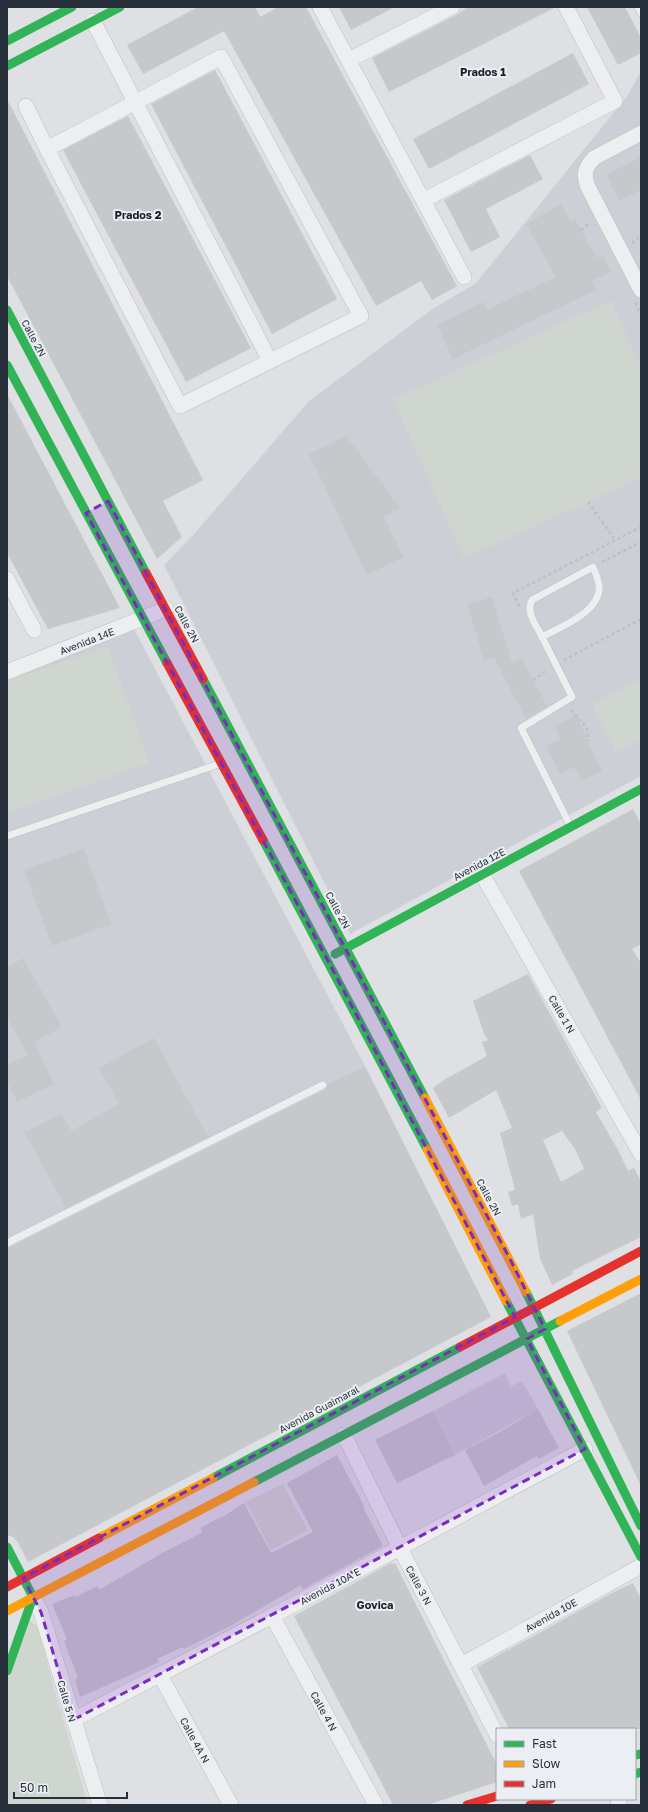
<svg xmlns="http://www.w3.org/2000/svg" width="648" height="1812" font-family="'Golos Text',sans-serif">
<rect width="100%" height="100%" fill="#dee0e3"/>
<g fill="#ccd0d6">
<polygon points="641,71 641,776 350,934 164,565 195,533 309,401 431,310 476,283 628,95"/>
<polygon points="134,629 365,1066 7,1243 7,681"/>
<polygon points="505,1373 511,1386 522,1381 538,1409 455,1455 433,1411"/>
</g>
<g fill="#cfd6cf">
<polygon points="611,301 641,368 641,478 464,558 393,399"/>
<polygon points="108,646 149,763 7,813 7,681"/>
<polygon points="641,679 641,739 616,752 592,705"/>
<polygon points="283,1484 308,1530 271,1550 246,1502"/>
<polygon points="28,1619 40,1628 48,1666 88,1805 7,1805 7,1680"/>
</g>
<g fill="#c6c8cb" fill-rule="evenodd">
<polygon points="198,7 255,7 260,17 278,7 306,7 457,286 432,300 421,281 376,306 224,31 143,74 127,45"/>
<polygon points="339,7 395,7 351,30"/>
<polygon points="468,7 556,7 389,92 372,58 456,15"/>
<polygon points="587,7 625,7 641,38 641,53 618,65"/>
<polygon points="573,53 589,84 429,169 413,139"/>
<polygon points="215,70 337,299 272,334 151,104"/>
<polygon points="7,99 203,480 163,501 182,537 157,559 7,276"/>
<polygon points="128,116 251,348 186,382 63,150"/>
<polygon points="530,155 543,179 486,209 500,237 471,252 444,200"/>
<polygon points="641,157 641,190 619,201 606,175"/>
<polygon points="561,204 571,222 575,220 597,258 603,255 611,272 592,281 596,290 453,359 437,325 484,302 488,309 556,277 526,224"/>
<polygon points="7,394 120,608 48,629 7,553"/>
<polygon points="346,436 400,508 384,517 404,557 367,575 309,454"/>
<polygon points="492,597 512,663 522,658 547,706 526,719 494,658 484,661 467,604"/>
<polygon points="576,715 602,771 581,781 574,767 560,774 546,745 561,739 554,726"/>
<polygon points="633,809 641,824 641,944 632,949 641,963 641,1100 519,871"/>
<polygon points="84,849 111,924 52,946 24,870"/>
<polygon points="23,958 62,1027 35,1042 54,1084 17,1102 7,1082 7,1065 28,1055 7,1018 7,968"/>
<path d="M528,974l74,134 -6,4 22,38 10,21 6,-3 7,13v56l-69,34 1,3 -21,11 -12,-26 -7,-45 -12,5 -3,-15 -6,2 -4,-14 7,-2 -15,-57 12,-5 -16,-38 -47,28 -16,-30 11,-8 43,-24 -5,-14 6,-2 -4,-6 -11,-33zM562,1131l13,18 9,20 -23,13 -18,-42z"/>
<polygon points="154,1038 208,1137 66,1208 25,1133 61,1113 71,1131 119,1104 99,1068"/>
<polygon points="365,1066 491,1317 28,1562 17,1541 13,1537 7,1535 7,1248 325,1089 328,1084"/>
<polygon points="641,1293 641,1486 567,1331"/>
<polygon points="538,1409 559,1448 539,1459 537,1456 484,1486 465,1450 500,1432"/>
<polygon points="433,1411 455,1455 397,1483 375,1440"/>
<polygon points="337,1455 364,1506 363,1507 383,1546 303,1589 301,1585 232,1625 184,1649 182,1647 157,1659 159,1662 146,1668 80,1697 75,1680 78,1678 64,1641 67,1639 52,1604 75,1595 76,1597 97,1586 99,1590 164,1552 203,1532 200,1528 221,1517 221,1518 244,1503 271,1553 313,1532 287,1483"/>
<polygon points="391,1563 392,1564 395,1563 497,1765 497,1782 427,1805 393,1805 294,1616"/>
<polygon points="633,1583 641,1599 641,1729 509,1729 477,1667 608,1595"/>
</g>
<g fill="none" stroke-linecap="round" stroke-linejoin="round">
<defs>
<g id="lane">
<polyline points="638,7 641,13"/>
<path d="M593,567c2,5 5,12 6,18 3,26 -38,42 -57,52 -5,-11 -17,-25 -10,-37z"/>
<polyline points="542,637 572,697 521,728 570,825"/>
<polyline points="7,836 219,764"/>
<polyline points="7,1243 323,1085"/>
</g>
<g id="street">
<polyline points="320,7 464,277"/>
<polyline points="93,21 270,361"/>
<polyline points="349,60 452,7"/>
<polyline points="26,106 47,149 180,406 361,316 221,57 47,149"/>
<path d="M641,133l-47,25c-9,9 -11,17 -6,29l53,103"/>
<polyline points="424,200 615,101 566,7"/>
<polyline points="7,579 34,630"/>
<polyline points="7,672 166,609"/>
<polyline points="482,874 641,1154"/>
<polyline points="344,1435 400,1548 497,1735"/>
<polyline points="33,1597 41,1612 100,1805"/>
<polyline points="272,1616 376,1805"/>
<polyline points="461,1665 641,1566"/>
<polyline points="160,1675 231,1805"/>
<polyline points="73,1720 272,1616 585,1449"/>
<polyline points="618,1799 619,1805"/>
</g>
</defs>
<use href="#lane" stroke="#bcbec1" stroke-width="8"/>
<use href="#street" stroke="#bcbec1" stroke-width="16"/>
<g stroke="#bdbfc2" stroke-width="2.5" stroke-dasharray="3 3" stroke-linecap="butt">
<polyline points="581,230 590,223"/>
<polyline points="632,243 641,236"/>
<polyline points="635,303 641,315"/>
<polyline points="588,502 615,540"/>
<polyline points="602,562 641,542"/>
<polyline points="519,606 513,593 641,527"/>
<polyline points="564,660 641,619"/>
<polyline points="533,680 547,670"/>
<polyline points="571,710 587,728 588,741"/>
</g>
<use href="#lane" stroke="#edeef0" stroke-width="7"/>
<use href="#street" stroke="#edeef0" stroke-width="15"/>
<g stroke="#30b455" stroke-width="9">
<polyline points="7,41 72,7"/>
<polyline points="7,66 120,7"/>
<polyline points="7,310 146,573"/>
<polyline points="7,365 167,663"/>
<polyline points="203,679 425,1098"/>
<polyline points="263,840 427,1149"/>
<polyline points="335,954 641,789"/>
<polyline points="526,1292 641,1526"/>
<polyline points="506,1301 641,1557"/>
<polyline points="213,1478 460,1347"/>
<polyline points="254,1482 560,1321"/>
<polyline points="7,1547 33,1597 7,1671"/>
<polyline points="635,1755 641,1754"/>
<polyline points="635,1774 641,1772"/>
</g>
<g stroke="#ff9f0a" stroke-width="9">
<polyline points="425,1098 526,1292"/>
<polyline points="427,1149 506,1301"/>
<polyline points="560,1321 641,1279"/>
<polyline points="99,1538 213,1478"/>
<polyline points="7,1611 254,1482"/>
</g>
<g stroke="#e5322d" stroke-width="9">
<polyline points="146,573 203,679"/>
<polyline points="167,663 263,840"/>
<polyline points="460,1347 641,1251"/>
<polyline points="7,1587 99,1538"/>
<polyline points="467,1805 497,1796"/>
<polyline points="530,1805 551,1799"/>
</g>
</g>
<path fill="#7b2cbf" fill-opacity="0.2" stroke="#7b2cbf" stroke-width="3" stroke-dasharray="8 5" stroke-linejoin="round" d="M108,501l403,760 34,68 -18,10 58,110 -512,271 -32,-108 -18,-34 492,-261 -188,-358 -241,-446z"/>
<g text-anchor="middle" stroke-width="4" stroke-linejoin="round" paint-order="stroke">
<g font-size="10" fill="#272f3a" stroke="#ebeff3">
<text transform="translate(34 338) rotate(62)" y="4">Calle 2N</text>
<text transform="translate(187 624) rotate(62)" y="4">Calle 2N</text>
<text transform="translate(87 641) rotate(-21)" y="4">Avenida 14E</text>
<text transform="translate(479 864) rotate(-28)" y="4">Avenida 12E</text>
<text transform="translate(338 910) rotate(62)" y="4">Calle 2N</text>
<text transform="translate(562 1014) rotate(60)" y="4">Calle 1 N</text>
<text transform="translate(489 1197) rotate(62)" y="4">Calle 2N</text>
<text transform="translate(319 1409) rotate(-28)" y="4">Avenida Guaimaral</text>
<text transform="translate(419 1585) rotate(62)" y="4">Calle 3 N</text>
<text transform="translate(330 1586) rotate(-28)" y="4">Avenida 10A E</text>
<text transform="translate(551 1615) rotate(-29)" y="4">Avenida 10E</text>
<text transform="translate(67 1701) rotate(74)" y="4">Calle 5 N</text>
<text transform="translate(324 1711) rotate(61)" y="4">Calle 4 N</text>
<text transform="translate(195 1740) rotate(61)" y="4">Calle 4A N</text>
</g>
<g font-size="11" font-weight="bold" fill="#1a202a" stroke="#ebeff3">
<text x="483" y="76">Prados 1</text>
<text x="138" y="219">Prados 2</text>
<text x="375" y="1609">Govica</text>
</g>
</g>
<rect width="648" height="1812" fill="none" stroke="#272f3a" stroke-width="16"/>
<rect x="496" y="1728" width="140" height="72" fill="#ebeff3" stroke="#9da2a9"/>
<rect x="504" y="1741" width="20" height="6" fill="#30b455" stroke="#9da2a9"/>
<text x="532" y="1748" font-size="12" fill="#272f3a">Fast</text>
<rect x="504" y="1761" width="20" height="6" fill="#ff9f0a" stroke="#9da2a9"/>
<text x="532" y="1768" font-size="12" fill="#272f3a">Slow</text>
<rect x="504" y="1781" width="20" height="6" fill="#e5322d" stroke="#9da2a9"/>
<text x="532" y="1788" font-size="12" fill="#272f3a">Jam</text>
<path d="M14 1792v6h113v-6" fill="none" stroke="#272f3a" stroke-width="2"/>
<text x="20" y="1792" font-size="12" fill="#272f3a" stroke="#ebeff3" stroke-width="3" paint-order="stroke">50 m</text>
</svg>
